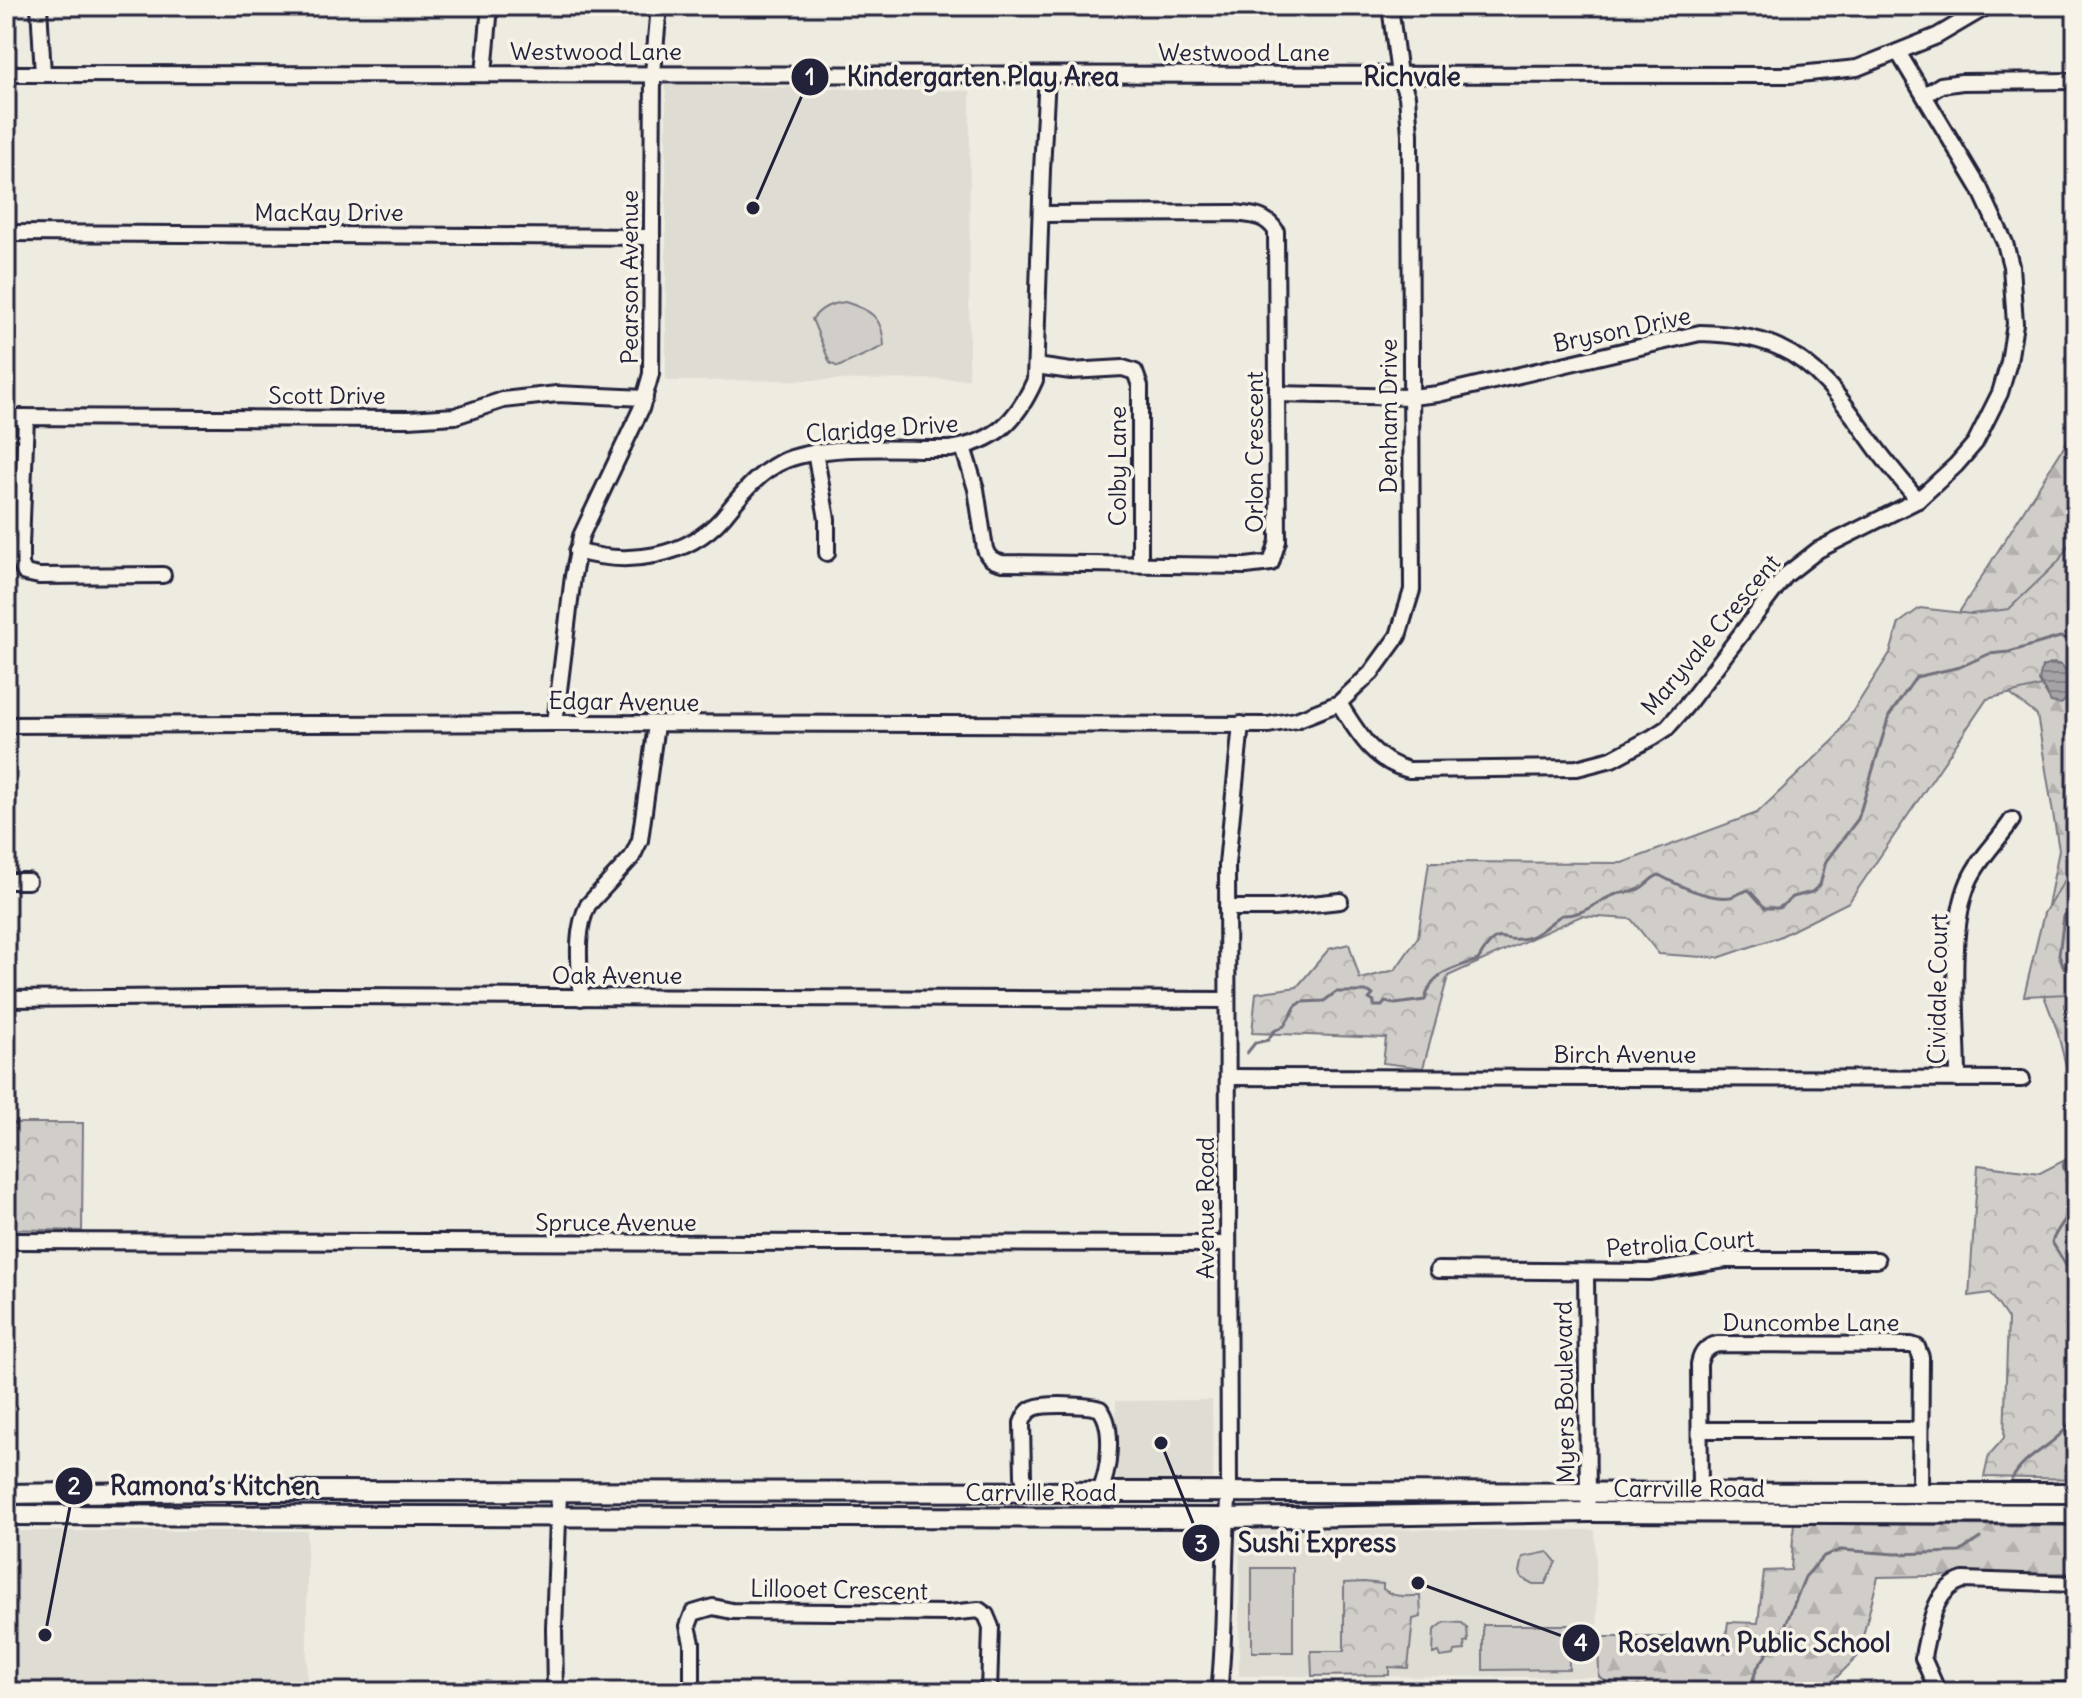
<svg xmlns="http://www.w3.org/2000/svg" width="2082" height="1698" font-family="Delius,sans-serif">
<defs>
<pattern id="forest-firs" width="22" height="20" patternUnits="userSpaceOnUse" patternTransform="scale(2)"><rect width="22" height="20" fill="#d1cdc9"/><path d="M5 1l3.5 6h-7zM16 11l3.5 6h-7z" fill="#b3b0ae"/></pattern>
<pattern id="park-crowns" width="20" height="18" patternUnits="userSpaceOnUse" patternTransform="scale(2)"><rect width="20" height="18" fill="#d1cdc9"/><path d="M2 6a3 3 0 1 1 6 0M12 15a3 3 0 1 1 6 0" fill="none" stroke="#b3b0ae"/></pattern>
<pattern id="water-rules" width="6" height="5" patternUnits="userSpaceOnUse" patternTransform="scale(2)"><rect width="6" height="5" fill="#a6a3a6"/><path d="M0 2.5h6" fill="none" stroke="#878488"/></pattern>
</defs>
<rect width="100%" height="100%" fill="#eeebe1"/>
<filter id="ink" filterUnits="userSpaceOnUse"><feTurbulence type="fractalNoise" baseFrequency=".0125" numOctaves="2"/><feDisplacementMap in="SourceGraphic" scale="16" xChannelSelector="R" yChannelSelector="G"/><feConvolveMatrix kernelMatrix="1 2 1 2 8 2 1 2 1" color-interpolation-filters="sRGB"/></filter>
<g filter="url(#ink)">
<g fill="#dfdcd4">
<polygon points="666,85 970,91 969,379 666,381"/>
<polygon points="1212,1400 1213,1479 1117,1482 1116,1401"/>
<polygon points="1240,1529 1595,1530 1599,1677 1239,1676"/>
<rect x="6" y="1531" width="301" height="161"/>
</g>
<g fill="url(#forest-firs)" stroke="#7a7882" stroke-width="2">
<polygon points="2076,423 2076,1106 2057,1030 2035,972 2059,850 2037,715 1941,641 2067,442"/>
<polygon points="1812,1519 1829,1524 2076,1526 2076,1573 1878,1577 1858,1656 1822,1692 1623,1692 1599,1677 1598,1637 1726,1637 1728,1622 1758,1623 1764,1571 1791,1570 1794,1521"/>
</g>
<g fill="url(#park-crowns)" stroke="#7a7882" stroke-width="2">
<polygon points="2076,533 2076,678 1987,699 1849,902 1779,937 1718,958 1659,954 1631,919 1581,916 1448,976 1423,1068 1383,1063 1386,1038 1252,1033 1256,993 1297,987 1329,949 1349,944 1360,979 1395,970 1418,937 1429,862 1622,863 1757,813 1835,739 1890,653 1899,623 1920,608 1971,614 2009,609 2058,562"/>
<polygon points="2076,710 2076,1479 1984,1477 1989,1455 2004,1438 2008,1319 1990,1293 1969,1296 1978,1165 2040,1173 2071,1157 2068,994 2024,996 2044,913 2067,877"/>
<polygon points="6,1123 83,1123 82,1231 6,1229"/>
<path d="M1364,1582l19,2v5c11,9 22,7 37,7l1,21 -8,2 -5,49 -19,-1v8l-77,1 -1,-25h33v-68z"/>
</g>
<g fill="#d1cdc9" stroke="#7a7882" stroke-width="2">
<path d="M845,302c26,8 38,15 39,44l-46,21 -8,-4 -18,-44c10,-12 18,-15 33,-17z"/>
<polygon points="1548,1552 1556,1562 1545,1584 1533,1584 1522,1578 1520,1572 1523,1557"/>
<rect x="1252" y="1568" width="41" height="84"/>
<polygon points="1445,1622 1462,1623 1467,1628 1468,1642 1464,1643 1465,1650 1455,1651 1454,1655 1441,1657 1439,1652 1433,1654 1434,1630"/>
<polygon points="1483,1625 1568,1625 1569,1669 1483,1670"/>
</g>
<polygon fill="url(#water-rules)" stroke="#716f7b" stroke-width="2" points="2054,663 2062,665 2070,678 2069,697 2061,704 2051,702 2039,681 2042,667"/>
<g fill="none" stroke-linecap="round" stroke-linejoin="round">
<g stroke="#716f7b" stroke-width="3">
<polyline points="2076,908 2064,916 2059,955 2064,968 2076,965"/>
<path d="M1247,1053l8,-10 13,-3 6,-9 10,-5 12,-20 6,-4 22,-1 12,-9h33l4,3 -4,4 5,3v4h8l3,-4 10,2 30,-4c6,-29 28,-31 53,-40 22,-39 22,-13 52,-23 13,-5 21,-16 32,-22 22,1 33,-13 52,-20 8,-3 17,-2 25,-6 9,-5 11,-11 20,-14 18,10 50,25 71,22 6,-1 13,-6 19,-7l16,18h14l14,-11 19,-5 8,-7 6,-24 32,-42 31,-103 27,-39 44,-10 29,-13 20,-2 51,-15 16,3"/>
<polyline points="2076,1080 2076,1091"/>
<path d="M2076,1153c-28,13 -1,23 -1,42 -1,19 -18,31 -23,47l18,30 6,18"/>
<path d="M2012,1479c16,-30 56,-36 64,-71"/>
<polyline points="1739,1692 1751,1685 1757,1668 1783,1631 1805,1577 1824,1556 1841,1550 1896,1554 1960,1552 1980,1538"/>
</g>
<defs>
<g id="minor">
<polyline points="39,6 43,74"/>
<polyline points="6,74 1790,75 1857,68 1937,36 1988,6"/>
<polyline points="484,74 490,6"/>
<polyline points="1925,95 1941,85 1962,82 2076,81"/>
<polyline points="6,233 652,237"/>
<polyline points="1036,366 1071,371 1123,368 1135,372 1140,386 1140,564"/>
<path d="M1277,394l134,3 27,-3 262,-61c26,1 54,3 78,14 47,21 72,66 101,105 13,17 26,32 39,48"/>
<polyline points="6,417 409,419 455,416 503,400 557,394 645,398"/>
<polyline points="26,417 21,545 21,565 25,573 39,576 163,575"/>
<path d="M963,447l13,42 9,60c3,9 8,12 17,14l244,3 25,-3 7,-22 -2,-310c-10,-16 -24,-16 -42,-18l-192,1"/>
<polyline points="815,452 827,519 827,553"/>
<path d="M577,551c50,15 110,7 146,-34 17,-21 37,-47 63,-57 45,-17 115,-10 164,-11 45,-7 67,-28 85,-69l7,-210 5,-94"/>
<path d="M1339,703c18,29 35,59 70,67l168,-2 35,-9 41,-22 14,-9 19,-22 100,-131 32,-25 100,-50 38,-35 19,-22 25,-50 9,-31 6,-38 -4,-58 -6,-23 -25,-54 -82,-137"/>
<polyline points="555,723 573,576 581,536 641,409 651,374 653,73 659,6"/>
<polyline points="6,725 555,723 1268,725 1296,720 1339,703 1371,673 1398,636 1412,590 1410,134 1407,96 1399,75 1390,6"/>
<polyline points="6,881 28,881"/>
<polyline points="1227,908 1274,908 1340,901"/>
<path d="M581,998c-1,-30 -7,-65 7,-93l44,-48 8,-17 16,-115"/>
<polyline points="6,999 325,996 1227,1000"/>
<polyline points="1229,1077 2022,1079"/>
<path d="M1958,1079c0,-56 -11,-148 11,-198 10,-23 30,-41 43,-61"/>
<polyline points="6,1241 1227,1244"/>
<polyline points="1438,1270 1649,1272 1725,1260 1877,1260"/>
<polyline points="1586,1272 1588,1500"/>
<polyline points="1701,1430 1920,1430"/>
<path d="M1028,1493l-5,-17 -1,-53c2,-6 6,-13 12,-15 11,-5 56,-3 66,1 15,18 9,64 -1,84"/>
<path d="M1700,1493l-1,-129c2,-11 8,-18 19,-20l193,1 6,2 4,10 -1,136"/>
<polyline points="555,1692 554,1628 559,1493"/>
<polyline points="692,1692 692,1643 688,1626 693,1613 713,1607 732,1611 948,1613 979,1610 986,1615 991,1627 989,1692"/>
<path d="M1219,1692c8,-67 3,-134 10,-201l-2,-627 14,-140"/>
<path d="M1938,1692l-15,-34 1,-7c6,-26 10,-62 39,-71l113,4"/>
<polyline points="2038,1692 2076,1690"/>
</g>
<g id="major">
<polyline points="6,1494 220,1491 2076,1493"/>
<polyline points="6,1515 1226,1518 1589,1512 2076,1514"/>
</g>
</defs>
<use href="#minor" stroke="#22223b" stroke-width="20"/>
<use href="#major" stroke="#22223b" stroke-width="24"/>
<use href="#minor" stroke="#f7f3e8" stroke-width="14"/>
<use href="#major" stroke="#f7f3e8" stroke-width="18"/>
</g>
</g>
<g text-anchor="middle" stroke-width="7" stroke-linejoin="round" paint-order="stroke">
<g font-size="24" fill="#22223b" stroke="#f7f3e8">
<text x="596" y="60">Westwood Lane</text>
<text x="1244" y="61">Westwood Lane</text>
<text x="329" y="221">MacKay Drive</text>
<text transform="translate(630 277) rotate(-90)" y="8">Pearson Avenue</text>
<text transform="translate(1622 330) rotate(-12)" y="8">Bryson Drive</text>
<text x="327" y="404">Scott Drive</text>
<text transform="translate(1389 416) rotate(-90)" y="8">Denham Drive</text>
<text transform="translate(882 429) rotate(-4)" y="8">Claridge Drive</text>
<text transform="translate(1255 452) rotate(-90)" y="8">Orlon Crescent</text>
<text transform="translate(1118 466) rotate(-90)" y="8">Colby Lane</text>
<text transform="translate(1711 635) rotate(-50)" y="8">Maryvale Crescent</text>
<text transform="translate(624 702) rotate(1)" y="8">Edgar Avenue</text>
<text x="617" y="984">Oak Avenue</text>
<text transform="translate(1938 989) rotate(-89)" y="8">Cividale Court</text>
<text x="1625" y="1063">Birch Avenue</text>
<text transform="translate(1206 1208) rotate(-90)" y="8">Avenue Road</text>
<text x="616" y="1231">Spruce Avenue</text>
<text transform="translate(1680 1244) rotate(-4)" y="8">Petrolia Court</text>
<text x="1811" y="1331">Duncombe Lane</text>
<text transform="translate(1565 1392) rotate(-91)" y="8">Myers Boulevard</text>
<text x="1689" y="1497">Carrville Road</text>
<text x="1041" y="1501">Carrville Road</text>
<text transform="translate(839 1590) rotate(1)" y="8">Lillooet Crescent</text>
</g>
<g font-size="26" font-weight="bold" fill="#22223b" stroke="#f7f3e8">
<text x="1412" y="86">Richvale</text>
</g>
</g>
<path fill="none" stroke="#22223b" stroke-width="3" d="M753 208L810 77M45 1635L74 1486M1161 1443L1201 1543M1418 1583L1581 1643"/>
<g fill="#22223b" stroke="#f7f3e8" stroke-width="3">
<circle cx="753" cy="208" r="8"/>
<circle cx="45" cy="1635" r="8"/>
<circle cx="1161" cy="1443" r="8"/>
<circle cx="1418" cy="1583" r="8"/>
<circle cx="810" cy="77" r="20"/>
<circle cx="74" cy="1486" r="20"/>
<circle cx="1201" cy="1543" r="20"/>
<circle cx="1581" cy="1643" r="20"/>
</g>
<g font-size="24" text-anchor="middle" font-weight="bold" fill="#fff">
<text x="810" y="85">1</text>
<text x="74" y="1494">2</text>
<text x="1201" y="1552">3</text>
<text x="1581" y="1651">4</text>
</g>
<g font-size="26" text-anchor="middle" font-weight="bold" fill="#22223b" stroke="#f7f3e8" stroke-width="7" stroke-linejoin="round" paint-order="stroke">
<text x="983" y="86">Kindergarten Play Area</text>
<text x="215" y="1495">Ramona’s Kitchen</text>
<text x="1317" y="1552">Sushi Express</text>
<text x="1754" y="1652">Roselawn Public School</text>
</g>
<rect width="2082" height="1698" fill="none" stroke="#f7f3e8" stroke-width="32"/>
<rect x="16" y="16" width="2050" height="1666" fill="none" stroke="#22223b" stroke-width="3" filter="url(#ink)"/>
</svg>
